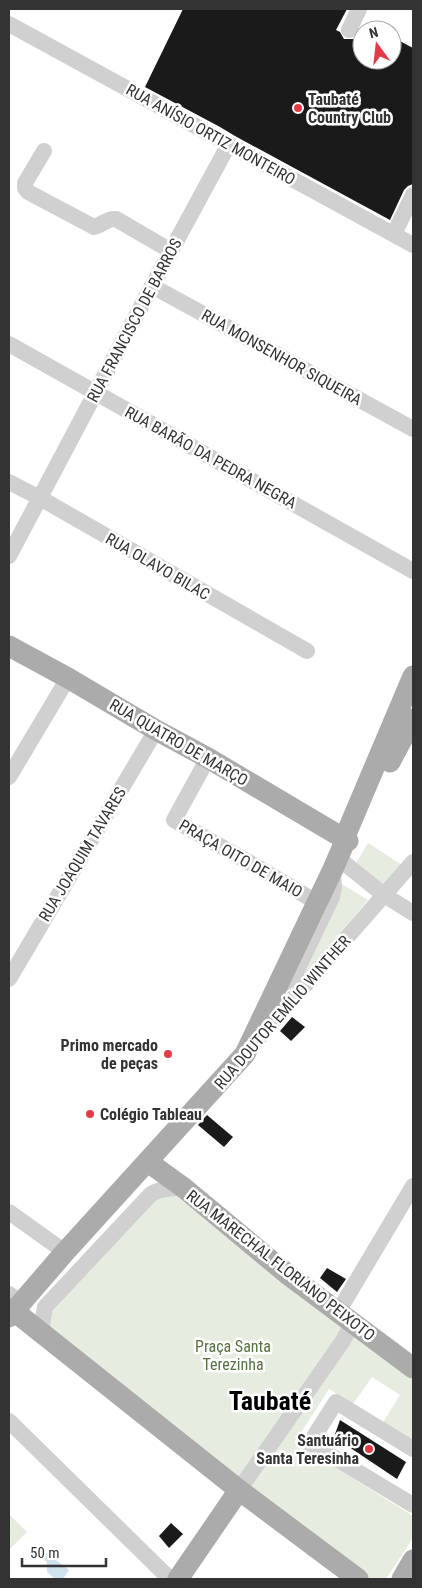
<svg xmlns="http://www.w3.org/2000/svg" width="422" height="1588" font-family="'Roboto Condensed',sans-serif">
<rect width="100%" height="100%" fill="#fff"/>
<g fill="#e6ecdf">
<polygon points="368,843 402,865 381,889 353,868"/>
<polygon points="342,884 368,900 300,979"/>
<polygon points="171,1191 413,1376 413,1446 380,1427 400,1395 372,1377 353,1404 329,1389 295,1442 413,1516 413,1538 386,1579 364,1579 42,1322 156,1194"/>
<polygon points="9,1514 27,1532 9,1550"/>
</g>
<polygon fill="#cfe2ee" points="36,1545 69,1570 63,1579 55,1579 47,1572 47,1562 33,1551"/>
<g fill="#1a1a1a">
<polygon points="183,9 347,9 336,30 340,32 344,39 353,39 362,44 362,60 392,60 392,56 398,40 413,48 413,184 408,186 404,190 390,220 235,136 220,127 145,87"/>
<polygon points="292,1017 305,1027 291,1041 280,1031"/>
<polygon points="207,1115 233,1137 224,1147 198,1125"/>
<polygon points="327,1268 346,1279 337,1292 320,1278"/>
<polygon points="340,1420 406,1462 397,1479 334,1437"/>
<polygon points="171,1523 183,1534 169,1548 159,1536"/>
</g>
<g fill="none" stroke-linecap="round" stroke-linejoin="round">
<g stroke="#d0d0d0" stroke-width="16">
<polyline points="9,24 413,245"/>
<polyline points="349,30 359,9"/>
<path d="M44,151l-19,32v5l3,4 66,35c9,-2 12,-9 22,-8l55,32"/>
<polyline points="394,234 413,195"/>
<polyline points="152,286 413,429"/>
<polyline points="9,344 413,571"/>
<polyline points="9,482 40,498 307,651"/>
<polyline points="9,556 152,286 229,144"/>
<polyline points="208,758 174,820 259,868 318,903"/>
<polyline points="9,777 68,678"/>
<polyline points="338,858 384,895 413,913"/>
<polyline points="9,979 156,730"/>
<polyline points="280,986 289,980 296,972 332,897 334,887 333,873"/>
<polyline points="256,1041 413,862"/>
<polyline points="9,1212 65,1252"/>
<polyline points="9,1294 21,1303"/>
<polyline points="338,1312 413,1186"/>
<path d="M44,1336l-2,-12 3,-17 106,-113c11,-6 20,-6 33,-6"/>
<polyline points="9,1421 170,1579"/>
<polyline points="413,1449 336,1402 310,1443 413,1505"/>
<polyline points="239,1490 342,1342 353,1323"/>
</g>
<g stroke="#ababab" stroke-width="21">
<polyline points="9,646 68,678 156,730 208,758 348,841"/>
<polyline points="390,762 413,719"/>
<polyline points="148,1162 184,1188 286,1273 413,1368"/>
<polyline points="14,1311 239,1490 358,1579"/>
<polyline points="9,1317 65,1252 245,1054 333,869 343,846 344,839 413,676"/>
<polyline points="178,1579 239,1490"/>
<polyline points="402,1579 413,1560"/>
</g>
</g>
<g fill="#e63946" stroke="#fff" stroke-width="2">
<circle cx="298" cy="108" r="5"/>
<circle cx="168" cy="1054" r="5"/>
<circle cx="90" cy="1114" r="5"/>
<circle cx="369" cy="1449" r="5"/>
</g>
<g text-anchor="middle" stroke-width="5" stroke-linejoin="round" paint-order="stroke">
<g font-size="16" font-weight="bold" fill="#333" stroke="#fff" text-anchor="start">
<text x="308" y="105">Taubaté<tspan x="308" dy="18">Country Club</tspan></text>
<text x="158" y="1051" text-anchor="end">Primo mercado<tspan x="158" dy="18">de peças</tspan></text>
<text x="100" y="1120">Colégio Tableau</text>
<text x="359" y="1446" text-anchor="end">Santuário<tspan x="359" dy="18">Santa Teresinha</tspan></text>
</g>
<g font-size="16" fill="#333" stroke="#fff">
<text transform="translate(211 134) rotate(29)" y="6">RUA ANÍSIO ORTIZ MONTEIRO</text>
<text transform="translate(134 320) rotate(-62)" y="6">RUA FRANCISCO DE BARROS</text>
<text transform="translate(282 357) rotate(29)" y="6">RUA MONSENHOR SIQUEIRA</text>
<text transform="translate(211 457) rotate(29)" y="6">RUA BARÃO DA PEDRA NEGRA</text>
<text transform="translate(158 566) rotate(30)" y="6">RUA OLAVO BILAC</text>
<text transform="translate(179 742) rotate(30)" y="6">RUA QUATRO DE MARÇO</text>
<text transform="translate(82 854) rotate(-59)" y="6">RUA JOAQUIM TAVARES</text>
<text transform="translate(241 858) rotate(30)" y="6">PRAÇA OITO DE MAIO</text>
<text transform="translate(282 1012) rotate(-49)" y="6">RUA DOUTOR EMÍLIO WINTHER</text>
<text transform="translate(281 1265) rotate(38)" y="6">RUA MARECHAL FLORIANO PEIXOTO</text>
</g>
<g font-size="16" fill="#56703f" stroke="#fff">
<text x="233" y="1352">Praça Santa<tspan x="233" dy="18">Terezinha</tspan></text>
</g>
<g font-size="26" font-weight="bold" fill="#000" stroke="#fff">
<text x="270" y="1410">Taubaté</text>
</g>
</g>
<rect width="422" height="1588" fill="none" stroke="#333333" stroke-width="20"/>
<g transform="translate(377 45) rotate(345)"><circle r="24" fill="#ffffff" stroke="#adadad"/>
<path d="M0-4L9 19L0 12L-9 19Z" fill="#e63946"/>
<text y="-8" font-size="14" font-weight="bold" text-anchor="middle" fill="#333333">N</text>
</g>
<path d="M22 1558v8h84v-8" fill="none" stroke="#333333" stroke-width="2.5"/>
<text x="30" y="1558" font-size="15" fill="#333333" stroke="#ffffff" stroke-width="4" paint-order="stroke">50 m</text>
</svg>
